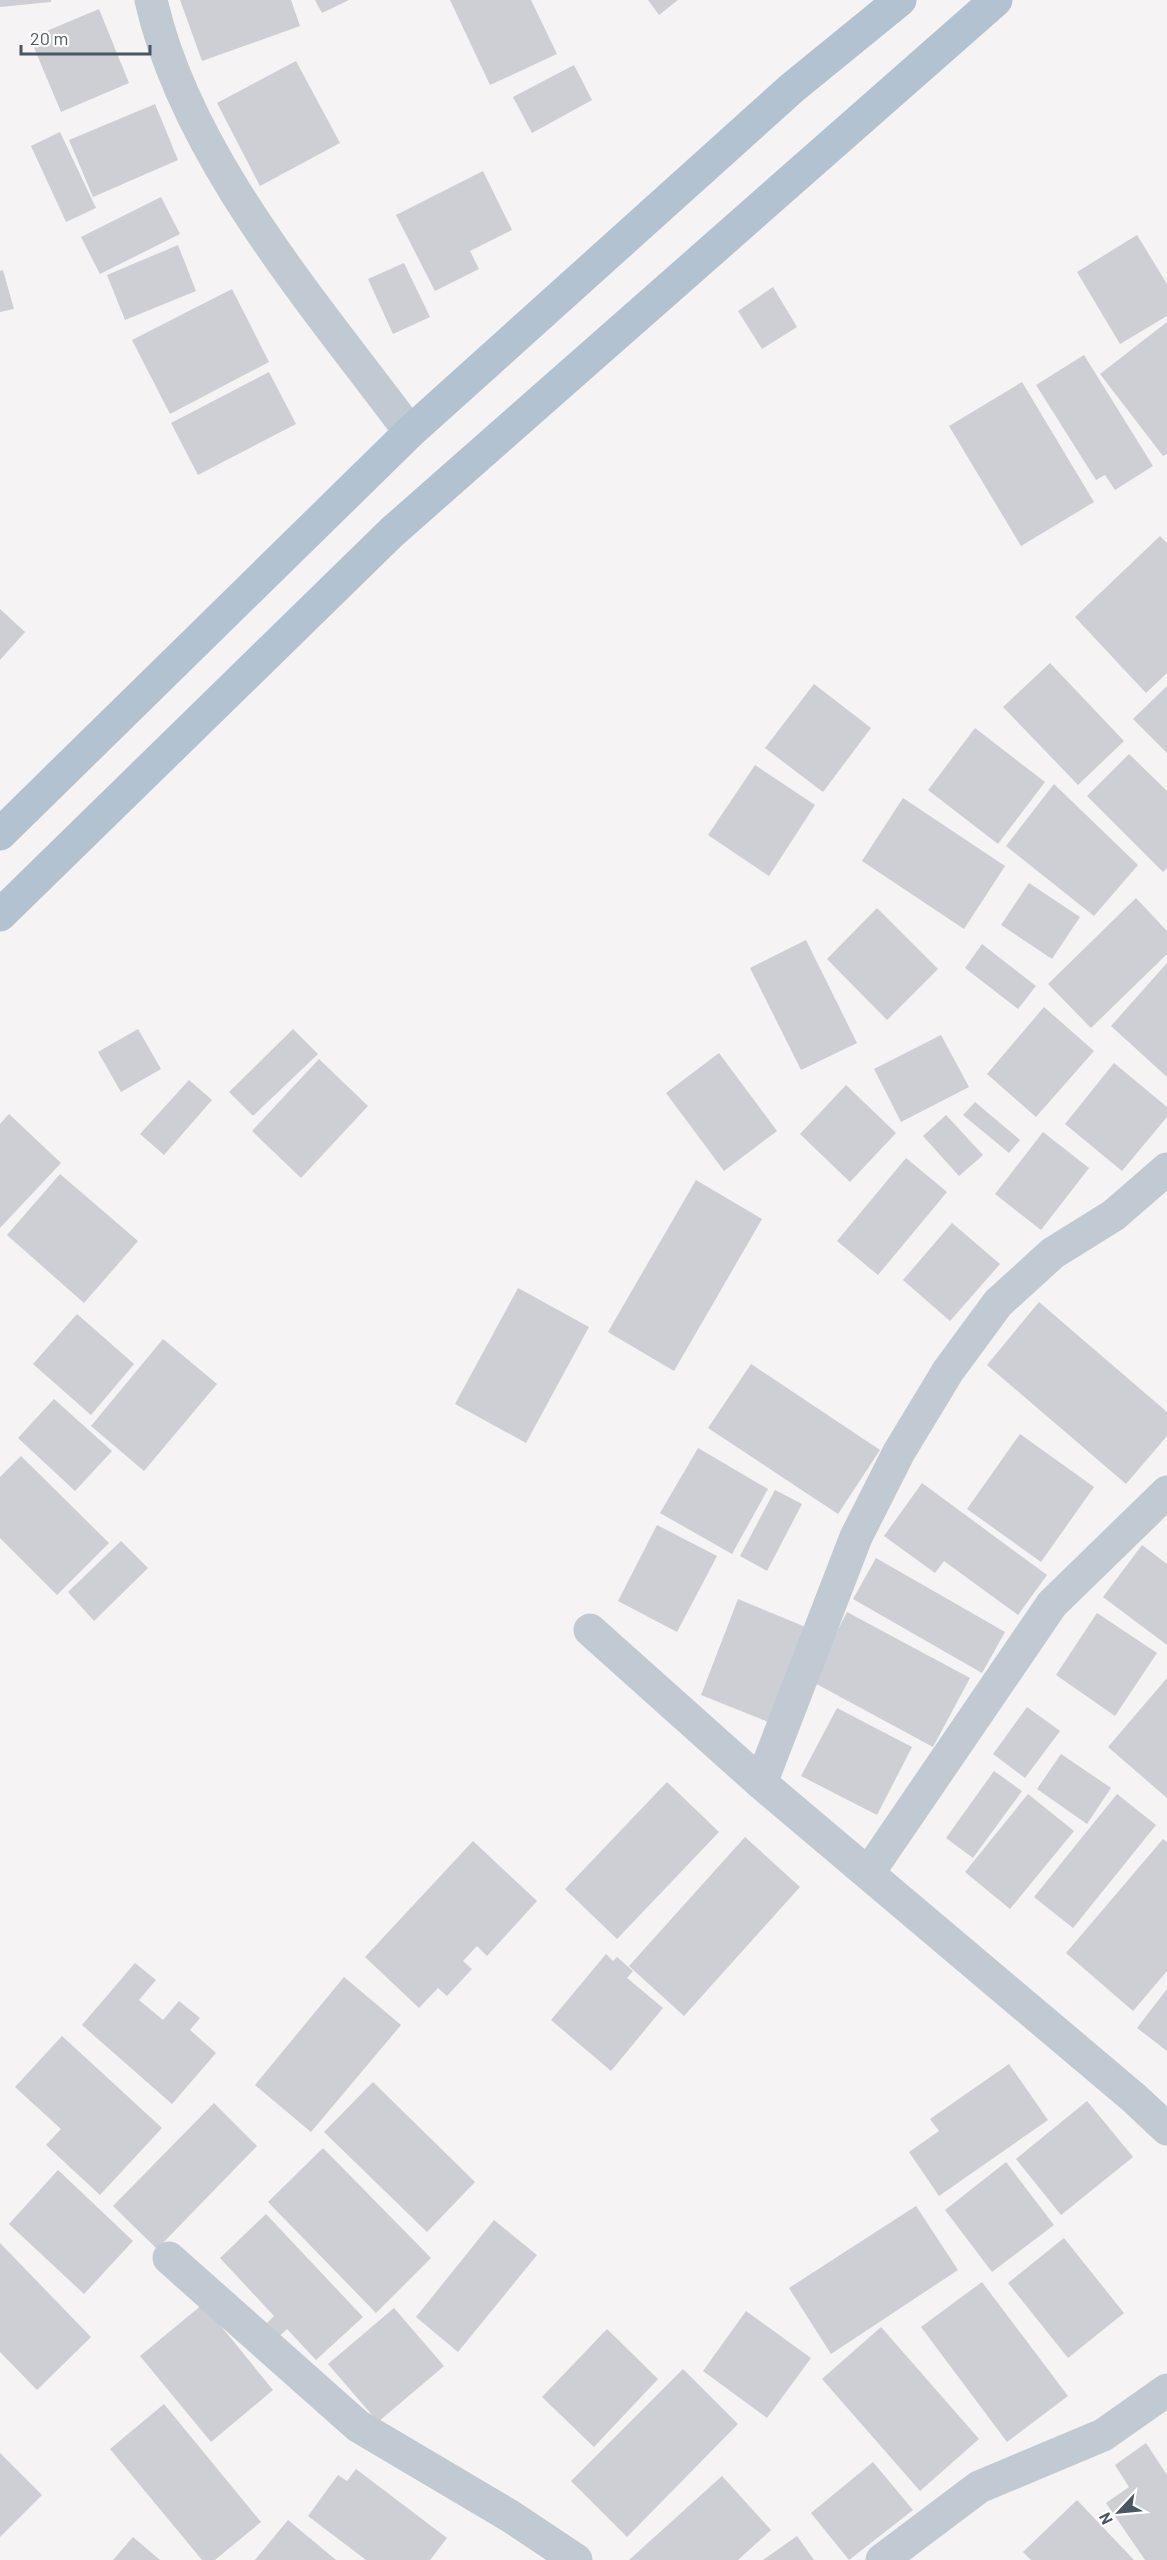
<svg xmlns="http://www.w3.org/2000/svg" width="1167" height="2560" font-family="Barlow,sans-serif">
<rect width="100%" height="100%" fill="#f5f3f3"/>
<g fill="#cdcfd5">
<polygon points="0,0 51,0 51,2 0,7"/>
<polygon points="180,0 291,0 300,26 202,61"/>
<polygon points="315,0 349,0 322,13"/>
<polygon points="450,0 531,0 557,54 490,85"/>
<polygon points="648,0 678,0 659,15"/>
<polygon points="99,9 129,83 61,112 30,38"/>
<polygon points="296,61 340,143 260,186 217,103"/>
<polygon points="574,65 592,100 532,133 513,97"/>
<polygon points="155,104 178,160 93,197 69,140"/>
<polygon points="60,132 96,208 66,222 31,146"/>
<polygon points="483,171 512,230 470,251 479,269 435,291 396,215"/>
<polygon points="161,197 180,234 100,274 81,237"/>
<polygon points="1137,235 1167,284 1167,316 1120,344 1077,272"/>
<polygon points="178,245 196,291 125,320 107,275"/>
<polygon points="404,263 430,317 393,334 368,279"/>
<polygon points="3,270 14,309 0,312 0,271"/>
<polygon points="773,287 797,327 762,349 738,311"/>
<polygon points="232,289 269,362 170,414 132,340"/>
<polygon points="1167,322 1167,454 1163,456 1100,374"/>
<polygon points="1084,355 1153,466 1115,490 1105,475 1096,480 1036,385"/>
<polygon points="269,372 296,424 198,475 171,423"/>
<polygon points="1022,382 1094,502 1021,546 949,426"/>
<polygon points="1160,536 1167,543 1167,673 1146,693 1075,617"/>
<polygon points="0,609 25,632 0,660"/>
<polygon points="1050,663 1124,741 1078,785 1003,707"/>
<polygon points="814,684 871,728 823,792 765,748"/>
<polygon points="1167,686 1167,753 1133,719"/>
<polygon points="975,728 1045,782 998,844 928,790"/>
<polygon points="1129,754 1167,791 1167,868 1163,872 1087,796"/>
<polygon points="755,765 815,805 769,876 708,835"/>
<polygon points="1054,784 1138,865 1094,916 1006,846"/>
<polygon points="903,798 1005,866 964,929 862,861"/>
<polygon points="1029,883 1080,917 1052,959 1001,925"/>
<polygon points="1136,898 1167,931 1167,954 1091,1028 1048,984"/>
<polygon points="877,908 938,969 887,1020 827,959"/>
<polygon points="806,940 857,1043 801,1070 750,968"/>
<polygon points="982,944 1036,986 1018,1009 965,968"/>
<polygon points="1167,963 1167,1077 1111,1026"/>
<polygon points="1044,1007 1094,1051 1036,1117 987,1074"/>
<polygon points="138,1029 161,1069 121,1092 98,1052"/>
<polygon points="293,1029 318,1054 253,1116 229,1092"/>
<polygon points="941,1035 969,1087 901,1122 874,1069"/>
<polygon points="719,1053 777,1131 724,1171 666,1093"/>
<polygon points="319,1059 368,1106 301,1178 252,1131"/>
<polygon points="1114,1063 1167,1107 1167,1117 1122,1171 1065,1124"/>
<polygon points="189,1080 212,1100 164,1155 140,1134"/>
<polygon points="846,1085 896,1133 850,1182 800,1134"/>
<polygon points="975,1102 1020,1140 1009,1153 963,1115"/>
<polygon points="9,1114 61,1163 0,1228 0,1124"/>
<polygon points="946,1115 983,1155 959,1176 923,1136"/>
<polygon points="1043,1132 1089,1168 1041,1230 995,1194"/>
<polygon points="906,1158 947,1192 878,1275 837,1241"/>
<polygon points="60,1174 138,1241 84,1303 7,1235"/>
<polygon points="696,1180 762,1219 674,1371 608,1332"/>
<polygon points="952,1223 1000,1264 950,1321 903,1280"/>
<polygon points="518,1288 589,1327 526,1443 455,1404"/>
<polygon points="1039,1302 1167,1412 1167,1436 1126,1484 987,1365"/>
<polygon points="77,1314 134,1364 91,1415 33,1364"/>
<polygon points="163,1339 217,1384 144,1471 91,1426"/>
<polygon points="751,1364 880,1450 838,1514 708,1428"/>
<polygon points="54,1399 112,1451 75,1491 18,1438"/>
<polygon points="1020,1434 1094,1487 1041,1562 967,1509"/>
<polygon points="698,1448 768,1489 732,1554 660,1513"/>
<polygon points="21,1456 109,1543 57,1595 0,1538 0,1477"/>
<polygon points="922,1483 1047,1575 1018,1615 944,1561 935,1573 884,1536"/>
<polygon points="775,1490 802,1504 767,1571 740,1556"/>
<polygon points="657,1525 717,1556 677,1632 618,1601"/>
<polygon points="121,1541 148,1568 94,1621 68,1592"/>
<polygon points="1142,1545 1167,1564 1167,1645 1103,1597"/>
<polygon points="876,1558 1005,1632 982,1673 853,1599"/>
<polygon points="738,1599 808,1628 771,1723 701,1695"/>
<polygon points="847,1612 970,1678 933,1747 811,1681"/>
<polygon points="1097,1613 1157,1653 1115,1716 1056,1675"/>
<polygon points="1167,1678 1167,1798 1108,1747"/>
<polygon points="1027,1707 1060,1731 1025,1778 993,1754"/>
<polygon points="837,1708 912,1747 877,1815 801,1776"/>
<polygon points="1061,1754 1111,1788 1087,1824 1037,1789"/>
<polygon points="994,1771 1022,1791 973,1858 946,1838"/>
<polygon points="667,1782 719,1832 617,1939 565,1889"/>
<polygon points="1028,1794 1074,1831 1010,1909 965,1872"/>
<polygon points="1117,1794 1156,1825 1073,1928 1034,1897"/>
<polygon points="745,1837 800,1887 684,2016 629,1966"/>
<polygon points="1163,1839 1167,1842 1167,1971 1133,2011 1066,1953"/>
<polygon points="473,1841 537,1901 487,1956 477,1946 463,1961 472,1969 447,1996 438,1988 419,2008 365,1957"/>
<polygon points="606,1954 613,1961 617,1957 633,1971 627,1978 663,2008 611,2071 551,2020"/>
<polygon points="135,1963 156,1980 139,2000 163,2020 179,2001 200,2018 190,2030 216,2053 172,2104 82,2025"/>
<polygon points="344,1977 401,2025 311,2132 255,2085"/>
<polygon points="1167,1989 1167,2051 1137,2028"/>
<polygon points="62,2036 162,2128 100,2195 46,2145 61,2129 15,2087"/>
<polygon points="1009,2064 1048,2120 939,2196 909,2152 939,2131 930,2119"/>
<polygon points="373,2082 475,2182 427,2232 324,2132"/>
<polygon points="1087,2101 1133,2157 1061,2215 1016,2159"/>
<polygon points="214,2103 257,2146 157,2249 113,2206"/>
<polygon points="323,2148 431,2258 376,2313 268,2202"/>
<polygon points="1006,2162 1054,2225 992,2272 945,2210"/>
<polygon points="58,2170 133,2241 84,2294 9,2224"/>
<polygon points="916,2206 958,2270 831,2354 789,2288"/>
<polygon points="266,2214 363,2317 316,2360 287,2329 274,2341 262,2328 274,2316 220,2258"/>
<polygon points="494,2220 537,2255 458,2352 416,2317"/>
<polygon points="1064,2238 1124,2313 1068,2358 1008,2283"/>
<polygon points="0,2243 91,2337 37,2390 0,2352"/>
<polygon points="982,2282 1068,2396 1007,2442 921,2327"/>
<polygon points="203,2304 273,2390 211,2442 140,2356"/>
<polygon points="394,2308 444,2366 378,2422 328,2364"/>
<polygon points="746,2311 811,2358 767,2418 703,2371"/>
<polygon points="881,2327 979,2439 920,2491 822,2379"/>
<polygon points="607,2329 658,2379 594,2447 542,2397"/>
<polygon points="683,2369 738,2424 627,2537 571,2481"/>
<polygon points="164,2404 261,2522 215,2560 202,2560 110,2449"/>
<polygon points="1146,2443 1167,2475 1167,2560 1145,2560 1106,2503 1129,2487 1115,2465"/>
<polygon points="0,2453 42,2495 0,2537"/>
<polygon points="873,2462 913,2510 849,2560 811,2513"/>
<polygon points="356,2469 447,2538 430,2560 366,2560 308,2516 338,2475 347,2481"/>
<polygon points="722,2476 771,2530 738,2560 629,2560"/>
<polygon points="1077,2500 1134,2560 1031,2560 1023,2552"/>
<polygon points="288,2520 336,2560 255,2560"/>
<polygon points="797,2536 814,2560 763,2560"/>
<polygon points="133,2537 160,2560 113,2560"/>
</g>
<g fill="none" stroke-linecap="round" stroke-linejoin="round">
<g stroke="#c1cad2" stroke-width="33">
<path d="M151,0c35,157 164,304 259,432"/>
<polyline points="590,1630 761,1783 1134,2098 1167,2129"/>
<polyline points="761,1783 856,1537 899,1452 948,1371 998,1303 1053,1253 1114,1215 1167,1169"/>
<polyline points="869,1872 1052,1604 1167,1492"/>
<polyline points="169,2258 358,2426 510,2516 576,2560"/>
<polyline points="882,2560 979,2487 1103,2435 1167,2390"/>
</g>
<g stroke="#b3c2d1" stroke-width="33">
<polyline points="0,834 410,432 792,88 900,0"/>
<polyline points="0,915 392,532 996,0"/>
</g>
</g>
<g transform="translate(1119 2512) rotate(244)" stroke="#ffffff" stroke-width="4.5" paint-order="stroke">
<path d="M0-4.5L10 22L0 15L-10 22Z" fill="#4a5661"/>
<text y="-9" font-size="16" font-weight="bold" text-anchor="middle" fill="#4a5661">N</text>
</g>
<path d="M21 45v9h129v-9" fill="none" stroke="#4a5661" stroke-width="3"/>
<text x="30" y="45" font-size="18" fill="#4a5661" stroke="#ffffff" stroke-width="4.5" paint-order="stroke">20 m</text>
</svg>
